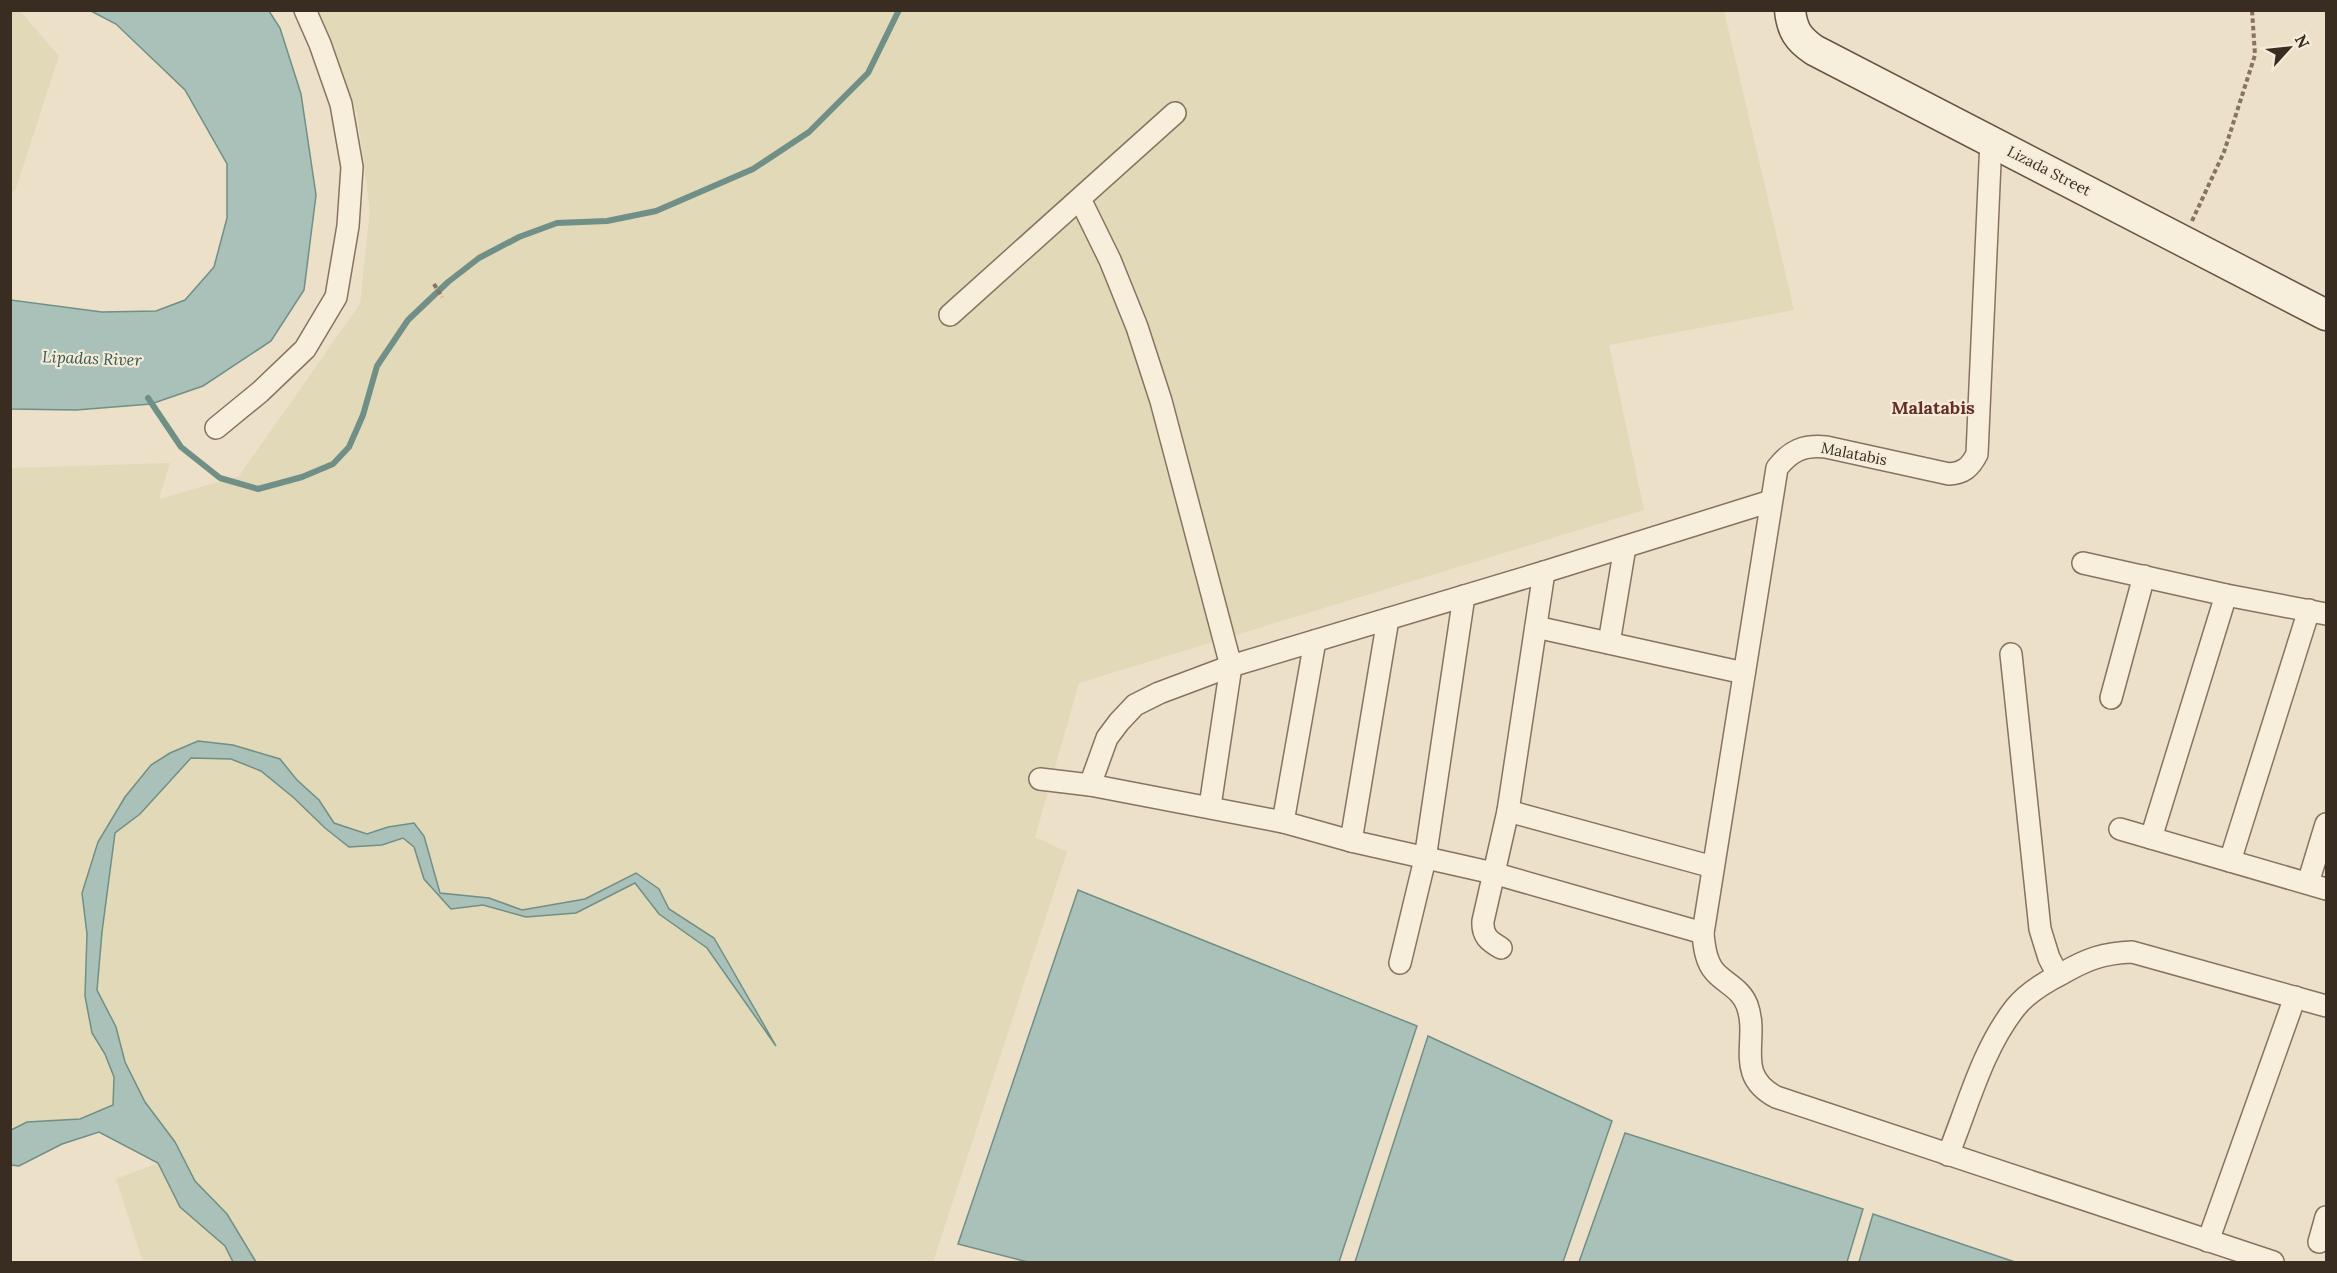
<svg xmlns="http://www.w3.org/2000/svg" width="2337" height="1273" font-family="Lora,serif">
<rect width="100%" height="100%" fill="#ece0c9"/>
<g fill="#e1d9b7">
<polygon points="19,10 59,56 16,188 11,195 10,11"/>
<polygon points="313,11 1724,11 1794,310 1609,345 1644,510 1079,683 1035,837 1067,852 933,1262 256,1262 227,1214 195,1181 175,1142 145,1102 125,1062 116,1027 97,990 102,932 115,833 140,814 190,758 231,759 261,771 294,798 325,828 349,847 382,845 403,838 414,847 424,879 451,908 483,905 526,917 576,913 635,883 659,914 707,948 770,1038 714,938 669,909 659,889 636,874 585,899 522,910 489,898 440,893 424,836 388,827 367,834 334,823 319,800 297,780 280,759 233,745 198,741 151,765 82,893 87,934 85,996 92,1033 105,1054 114,1077 113,1106 80,1119 27,1122 11,1130 11,468 170,463 159,499 239,476 360,304 370,210 357,113"/>
<polygon points="158,1163 180,1207 225,1246 233,1262 143,1262 116,1179"/>
</g>
<g fill="#a9c1b9" stroke="#708f86" stroke-width="1.5">
<polygon points="91,11 269,11 280,28 301,94 316,195 304,290 271,341 203,386 151,404 76,410 11,409 11,300 102,312 156,311 185,300 214,267 227,218 227,164 185,90 116,24"/>
<polygon points="198,741 233,745 280,759 297,780 319,800 334,823 367,834 388,827 414,823 424,836 440,893 489,898 522,910 585,899 636,873 659,889 669,909 714,938 776,1046 707,948 659,914 635,883 576,913 526,917 483,905 451,909 424,879 414,847 403,838 382,845 349,847 325,828 294,798 261,771 231,759 191,758 140,814 115,833 102,932 97,990 116,1027 125,1062 145,1102 175,1142 195,1181 227,1214 256,1262 233,1262 225,1246 180,1207 158,1163 99,1132 62,1144 19,1166 11,1165 11,1130 27,1122 80,1119 113,1105 114,1077 105,1054 92,1033 85,996 87,934 82,893 98,842 125,797 151,765 170,753"/>
<polygon points="1078,890 1417,1026 1339,1262 1028,1262 958,1244"/>
<polygon points="1428,1036 1612,1121 1563,1262 1355,1262"/>
<polygon points="1625,1133 1863,1209 1847,1262 1579,1262"/>
<polygon points="1873,1214 2015,1262 1859,1262"/>
</g>
<g fill="none" stroke-linecap="round" stroke-linejoin="round">
<polyline stroke="#708f86" stroke-width="6" points="148,398 181,447 220,478 258,489 302,477 333,464 349,447 363,415 377,366 408,320 448,282 479,258 519,237 557,223 607,221 656,211 753,169 809,132 868,73 899,10"/>
<defs>
<g id="street">
<path d="M1991,140l-14,314c-7,14 -14,19 -28,20l-123,-27c-22,-2 -35,3 -49,21l-74,465c1,14 3,29 12,39 11,12 26,17 32,33 13,35 -14,69 29,92l497,165"/>
<polyline points="1080,199 1110,260 1137,327 1161,401 1231,666 1210,806"/>
<polyline points="950,315 1175,113"/>
<polyline points="216,428 260,392 305,349 336,297 348,226 352,167 341,104 320,44 305,10"/>
<polyline points="2083,563 2226,595 2326,614"/>
<polyline points="1536,627 1744,673"/>
<polyline points="1609,643 1625,547"/>
<polyline points="2011,654 2040,929 2049,958 2058,975"/>
<polyline points="2111,698 2144,576"/>
<polyline points="1040,779 1090,785 1283,822 1351,841 1493,873 1703,933"/>
<polyline points="1090,785 1107,738 1119,722 1135,705 1159,693 1231,666 1544,572 1771,501"/>
<polyline points="1508,811 1713,867"/>
<polyline points="1283,822 1315,641"/>
<polyline points="2120,829 2326,889"/>
<polyline points="2151,838 2226,595"/>
<polyline points="1351,841 1388,619"/>
<polyline points="2230,861 2309,610"/>
<polyline points="2308,883 2326,824"/>
<path d="M1501,948c-12,-7 -19,-12 -18,-27l25,-110 36,-239"/>
<polyline points="1400,963 1425,859 1464,596"/>
<path d="M1948,1155c20,-49 34,-105 67,-147 11,-14 32,-27 48,-35 24,-14 41,-20 69,-21l194,54"/>
<polyline points="2208,1241 2295,997"/>
<polyline points="2319,1242 2326,1217"/>
</g>
<path id="secondary" d="M1790,10c2,20 8,29 24,40l512,265"/>
</defs>
<use href="#street" stroke="#87735f" stroke-width="24"/>
<use href="#secondary" stroke="#695442" stroke-width="33"/>
<g stroke="#87735f" stroke-width="4" stroke-dasharray="4.5 3" stroke-linecap="butt">
<polyline points="2192,221 2224,152 2255,55 2252,10"/>
<polyline points="434,284 442,297"/>
</g>
<use href="#street" stroke="#f7eedc" stroke-width="21"/>
<use href="#secondary" stroke="#f7eedc" stroke-width="30"/>
</g>
<g text-anchor="middle" stroke-width="4.5" stroke-linejoin="round" paint-order="stroke">
<g font-size="15" fill="#392c21" stroke="#f4ebd8">
<text transform="translate(2049 171) rotate(27)" y="5">Lizada Street</text>
<text transform="translate(1854 454) rotate(11)" y="5">Malatabis</text>
</g>
<g font-size="16" font-style="italic" fill="#325753" stroke="#f4ebd8">
<text transform="translate(92 358) rotate(2)" y="6">Lipadas River</text>
</g>
<g font-size="18" font-weight="bold" fill="#632e23" stroke="#f4ebd8">
<text x="1933" y="414">Malatabis</text>
</g>
</g>
<rect width="2337" height="1273" fill="none" stroke="#392c21" stroke-width="24"/>
<g transform="translate(2289 48) rotate(63)" stroke="#f4ebd8" stroke-width="4.5" paint-order="stroke">
<path d="M0-4.5L10 22L0 15L-10 22Z" fill="#392c21"/>
<text y="-9" font-size="16" font-weight="bold" text-anchor="middle" fill="#392c21">N</text>
</g>
</svg>
